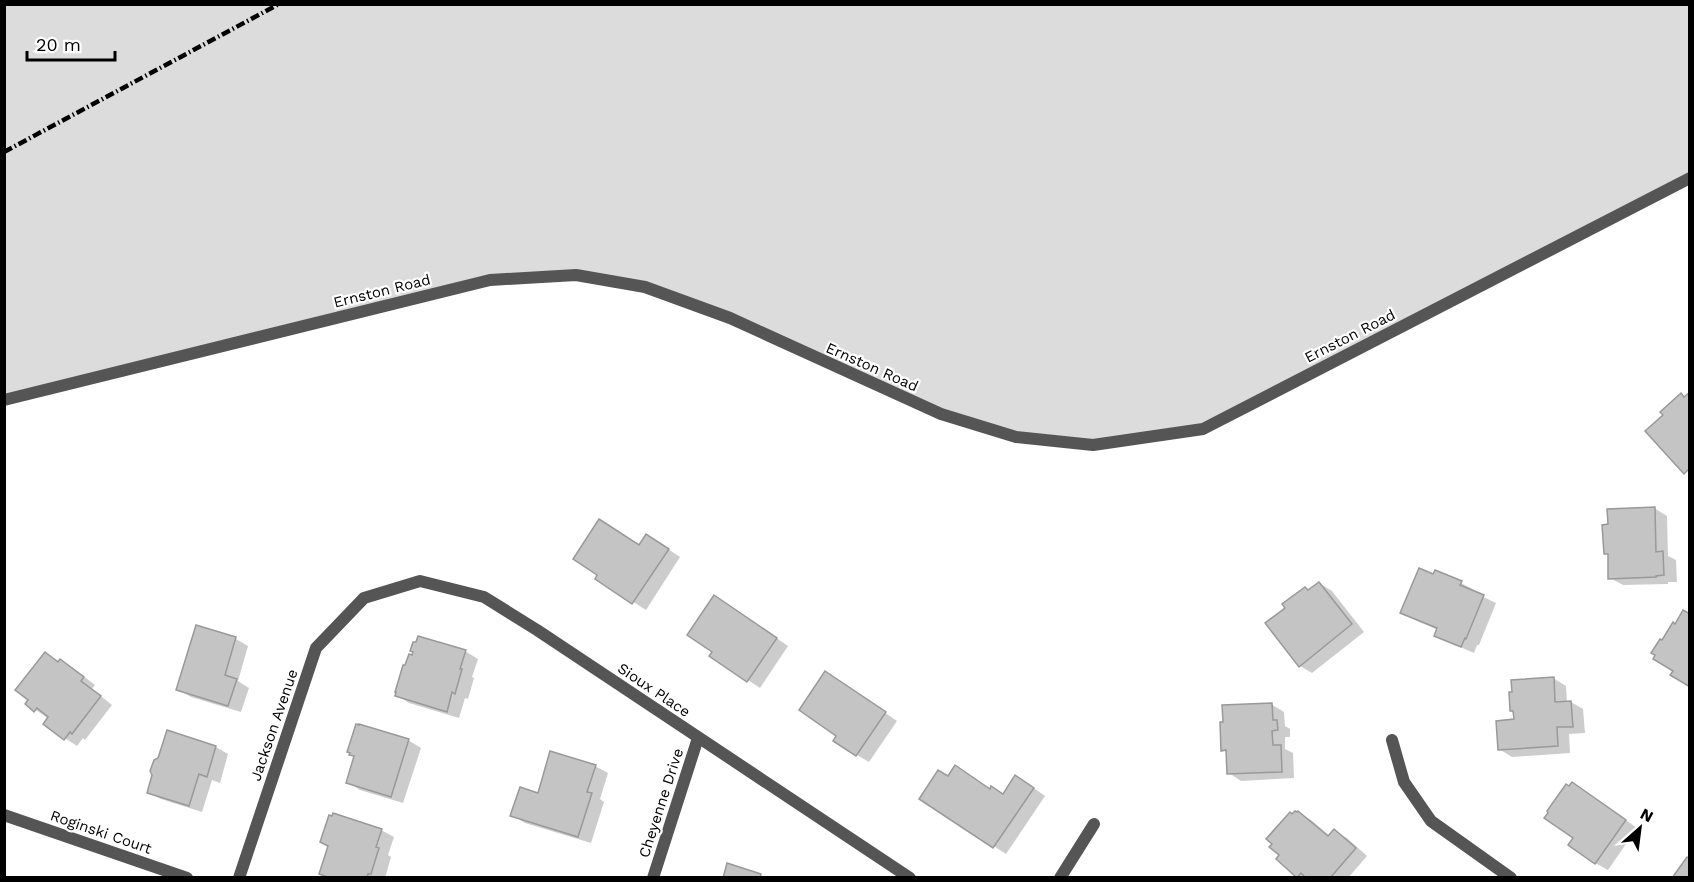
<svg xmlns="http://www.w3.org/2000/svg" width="1694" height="882" font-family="'Work Sans',sans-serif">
<rect width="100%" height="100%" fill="#fff"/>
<polygon fill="#dcdcdc" points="4,5 1689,5 1689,178 1203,429 1093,445 1016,437 941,414 645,287 576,275 490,280 5,400"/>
<g fill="#0003">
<polygon points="1654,508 1667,516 1668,556 1676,560 1677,582 1668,582 1668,584 1623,585 1610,578 1609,555 1605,553"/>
<polygon points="659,543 680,557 646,610 597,579 599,575 640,546"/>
<polygon points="1436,572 1461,583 1474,590 1473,592 1496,603 1479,645 1477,645 1474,653 1449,642 1436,635 1438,630 1415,620 1402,612"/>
<polygon points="1319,583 1332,591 1364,632 1312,673 1300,666 1309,591"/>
<polygon points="727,604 788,646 760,688 748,680 714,651"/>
<polygon points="197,627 236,639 248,646 238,681 249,688 241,712 191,697 178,689"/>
<polygon points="465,651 478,659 472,677 474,678 468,699 465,698 459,718 409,703 397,695"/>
<polygon points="45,654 73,668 95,685 92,689 112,705 85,740 83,738 77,746 65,738 49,719 27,704"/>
<polygon points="1553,678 1566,686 1567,702 1571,702 1583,709 1585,733 1569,734 1570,753 1512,757 1499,749 1515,721"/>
<polygon points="838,680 897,721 869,762 857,755 838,735"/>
<polygon points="1271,704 1284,712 1285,726 1290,729 1290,737 1285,737 1285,749 1293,753 1294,778 1241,781 1229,773 1228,753 1223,750"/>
<polygon points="168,732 216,747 228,754 220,783 212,780 202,812 161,799 148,792"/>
<polygon points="408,740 421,748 403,803 360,790 348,782 356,757"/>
<polygon points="595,766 608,773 600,799 604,802 591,843 525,823 512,815"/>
<polygon points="949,777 1004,795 1028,784 1045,796 1006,854 921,799"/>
<polygon points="1585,791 1637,828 1608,870 1595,863 1550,812"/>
<polygon points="1299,813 1311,820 1330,836 1334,831 1347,838 1367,856 1348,878 1299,878 1278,859 1293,815"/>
<polygon points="381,830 394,837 388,855 391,857 385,878 328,878 321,873 329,846"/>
</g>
<g fill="#c4c4c4" stroke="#999" stroke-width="1.5">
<polygon points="1690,392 1690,468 1684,474 1645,431 1663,415 1660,412 1681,393 1684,397"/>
<polygon points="1655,507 1656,552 1663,551 1664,575 1656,576 1656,577 1608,579 1608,554 1604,554 1602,525 1608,524 1607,509"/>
<polygon points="599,519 639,545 646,534 669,549 632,604 595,579 597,575 573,559"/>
<polygon points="1419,568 1433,574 1435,570 1462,581 1460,585 1484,595 1466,639 1465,638 1461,647 1434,636 1437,628 1400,613"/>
<polygon points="1319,582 1352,624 1299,667 1265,623 1285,608 1282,604 1305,587 1308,590"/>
<polygon points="714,595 777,638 747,682 709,656 712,652 687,635"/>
<polygon points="1683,610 1690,614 1690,687 1670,675 1673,671 1653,659 1655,655 1651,653 1660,639 1662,640 1673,622 1675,624"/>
<polygon points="196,625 236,637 225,675 237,679 228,706 176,690"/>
<polygon points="418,636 466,650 460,669 462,669 455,694 452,692 447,712 395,696 396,692 395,692 403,665 405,665 409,654 412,655 413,652 410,651 413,642 416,642"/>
<polygon points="45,652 58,662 60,659 84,677 81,681 101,696 72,734 70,732 64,740 43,724 48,717 37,708 34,712 25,704 28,700 15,690"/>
<polygon points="825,671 886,712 856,756 833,741 836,736 799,710"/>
<polygon points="1554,677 1555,702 1571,701 1573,727 1557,727 1558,746 1498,750 1496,721 1514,719 1513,711 1510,711 1509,692 1512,692 1511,680"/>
<polygon points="1272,703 1273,720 1277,720 1278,730 1272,731 1273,745 1281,745 1282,772 1227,774 1226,750 1221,751 1220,722 1223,722 1222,705"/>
<polygon points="356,724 359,725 359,724 409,739 391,797 346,783 354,756 349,755 350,753 347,752"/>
<polygon points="167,730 216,746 207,777 199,774 189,806 147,793 152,775 150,771 154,760 158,758"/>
<polygon points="550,751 596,765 587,792 592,793 578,837 510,816 520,787 538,793"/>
<polygon points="955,765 990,789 991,786 1003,794 1015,775 1034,788 993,848 919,799 938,770 948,776"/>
<polygon points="1572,782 1626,820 1595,864 1568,845 1573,838 1544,818 1548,813 1547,811 1566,784 1569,786"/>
<polygon points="1295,811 1297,812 1298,811 1328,836 1334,829 1356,848 1330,878 1306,878 1301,873 1297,878 1276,859 1279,855 1269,847 1272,844 1266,839 1290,812 1292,814"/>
<polygon points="333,813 382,829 376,847 379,848 371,874 368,874 367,878 330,878 319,874 328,846 320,842 329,815 332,816"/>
<polygon points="1687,857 1690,859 1690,878 1672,878"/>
<polygon points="727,863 761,874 760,878 723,878"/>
</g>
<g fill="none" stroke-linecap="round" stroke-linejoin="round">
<g stroke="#555" stroke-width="12">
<polyline points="1392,740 1404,782 1431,821 1511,878"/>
<polyline points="4,815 187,878"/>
<polyline points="239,878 316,648 364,598 420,581 484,597 537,630 910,878"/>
<polyline points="653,878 698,738"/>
<polyline points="1060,878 1094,824"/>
</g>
<polyline stroke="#555" stroke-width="12" points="4,400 490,280 576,275 645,287 730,318 941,414 1016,437 1093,445 1203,429 1690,178"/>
<polyline stroke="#000" stroke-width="4.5" stroke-dasharray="9 3 1.5 3" stroke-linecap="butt" points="4,152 279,4"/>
</g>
<g text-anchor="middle" stroke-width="4.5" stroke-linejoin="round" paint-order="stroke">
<g font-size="15" fill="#000" stroke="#fff">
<text transform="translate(382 291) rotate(-14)" y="5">Ernston Road</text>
<text transform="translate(1350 336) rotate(-27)" y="5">Ernston Road</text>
<text transform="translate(872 367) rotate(24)" y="5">Ernston Road</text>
<text transform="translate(654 690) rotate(34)" y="5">Sioux Place</text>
<text transform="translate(274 725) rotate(-71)" y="5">Jackson Avenue</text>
<text transform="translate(661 803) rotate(-72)" y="5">Cheyenne Drive</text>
<text transform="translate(101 832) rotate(19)" y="5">Roginski Court</text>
</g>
</g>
<rect width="1694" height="882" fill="none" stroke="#000000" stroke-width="12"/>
<g transform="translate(1640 828) rotate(28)" stroke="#ffffff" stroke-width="4.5" paint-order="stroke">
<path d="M0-4.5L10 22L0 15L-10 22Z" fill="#000000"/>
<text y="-9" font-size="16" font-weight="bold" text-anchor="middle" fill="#000000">N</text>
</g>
<path d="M27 51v9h88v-9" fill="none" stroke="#000000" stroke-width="3"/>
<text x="36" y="51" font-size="18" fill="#000000" stroke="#ffffff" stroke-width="4.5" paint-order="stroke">20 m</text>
</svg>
